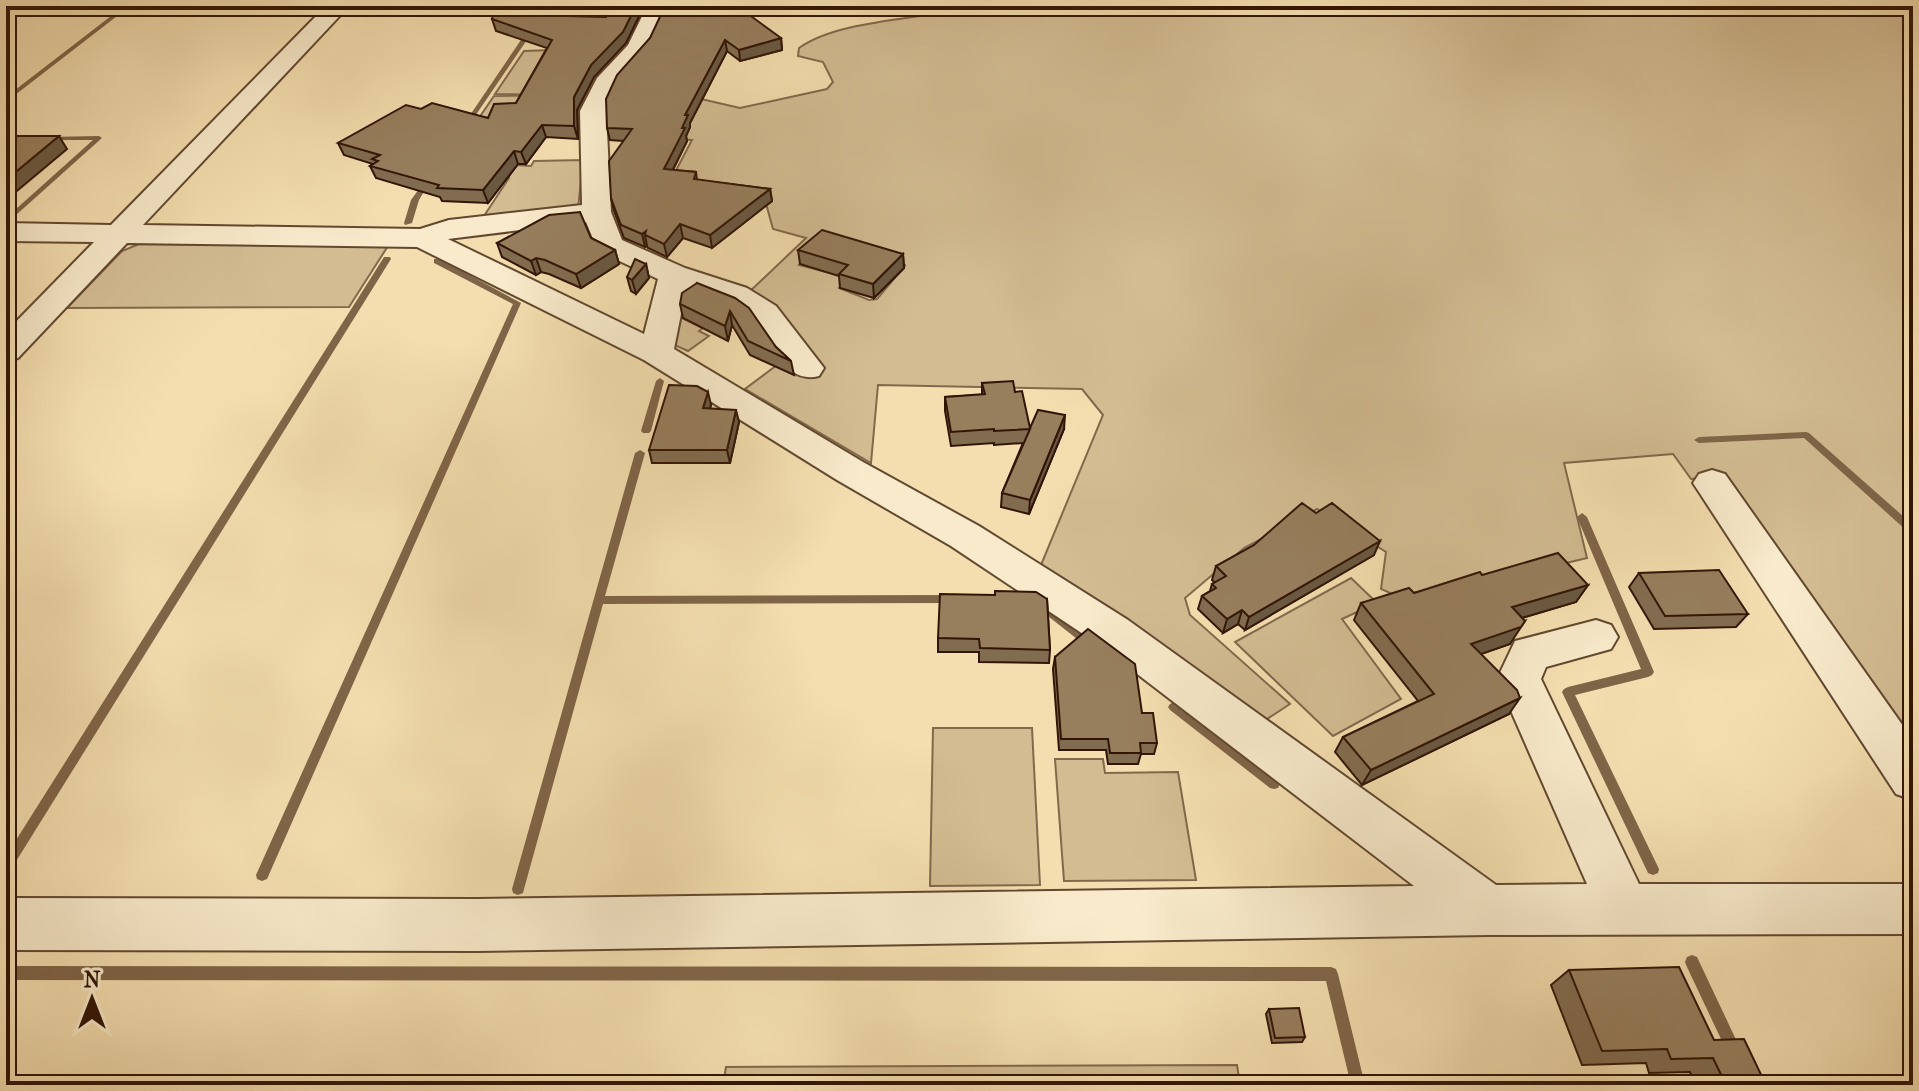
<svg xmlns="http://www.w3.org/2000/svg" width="1919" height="1091" font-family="'IM FELL French Canon',serif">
<rect width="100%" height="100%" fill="#f4deaf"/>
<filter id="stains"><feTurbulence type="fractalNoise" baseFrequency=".0025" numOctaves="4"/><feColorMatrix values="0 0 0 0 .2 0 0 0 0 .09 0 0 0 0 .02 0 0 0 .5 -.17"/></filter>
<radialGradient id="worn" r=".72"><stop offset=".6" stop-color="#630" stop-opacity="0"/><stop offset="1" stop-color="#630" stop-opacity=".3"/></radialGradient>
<g fill="#d3bc92" stroke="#82694c" stroke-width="2" fill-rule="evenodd">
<path d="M953,6h960v746l-189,-276 -33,3 -18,-25 -109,9 23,95 -179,43 -27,-12 5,-37 -69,-43 -73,39 -59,50 5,17 100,89 -29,19 -220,-158 62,-150 -21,-26 -204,-4 -7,78 -126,-74 53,-40 -51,-55 59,-56 -33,-9 -8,-29 -93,-22 20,-38 -28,-1 11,-46 65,15 87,-19 6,-7 -10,-20 -25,-6 1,-8c33,-24 99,-28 140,-35zM822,242l83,23v1l-28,33 -8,1 -30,-12 11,-10 -51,-13z"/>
<polygon points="553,50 587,75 606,75 585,110 559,111 499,164 531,166 534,161 583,160 578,209 482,219 509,178 442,172 494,96 579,95 495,94 524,51"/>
<polygon points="139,244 388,246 349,307 67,308 122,251"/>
<polygon points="678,316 703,328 699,331 709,336 688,351 670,343"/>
<polygon points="1351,578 1377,603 1342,619 1401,699 1333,736 1235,642"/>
<polygon points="933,728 1032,728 1040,885 930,886"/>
<polygon points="1055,759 1103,759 1105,773 1178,772 1196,880 1064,881"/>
<polygon points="1237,1065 1240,1085 723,1085 726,1067"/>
</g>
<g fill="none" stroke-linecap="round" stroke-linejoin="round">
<g fill="#7f6548" fill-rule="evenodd">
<polygon points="124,6 130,6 6,102 6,97"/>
<polygon points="544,6 550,6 469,125 465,125 464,124"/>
<polygon points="46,137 99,136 102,138 6,224 6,218 93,140 48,140 46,139"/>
<polygon points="424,182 429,183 419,200 412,223 405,225 404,223 411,200"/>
<polygon points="384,257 390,257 391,259 10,871 6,873 6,856"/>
<polygon points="434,259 440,259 521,303 267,879 262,881 257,879 256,875 513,304 434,263"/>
<polygon points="660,378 664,381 651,431 649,433 643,433 641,431 656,381"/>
<polygon points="1806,432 1809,433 1913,525 1913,540 1909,539 1907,531 1804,438 1699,443 1694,440 1699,437"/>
<polygon points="640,450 645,453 605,596 951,595 955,596 956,599 955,602 951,603 603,604 524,889 523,893 518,895 513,893 512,889 635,453"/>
<polygon points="1582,513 1587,517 1654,672 1652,675 1648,677 1575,695 1659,869 1658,873 1653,875 1648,873 1562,692 1564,689 1568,687 1641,669 1577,517"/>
<polygon points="1048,606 1052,607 1094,640 1095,643 1094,646 1090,647 1086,646 1044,613 1043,610 1044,607"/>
<polygon points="1174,702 1178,704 1278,780 1280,784 1278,788 1274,789 1270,788 1170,710 1168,707 1170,704"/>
<polygon points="1692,955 1697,957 1739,1046 1741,1051 1739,1056 1734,1058 1729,1056 1687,967 1685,962 1687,957"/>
<polygon points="6,966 1331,967 1336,969 1338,974 1365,1085 1351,1085 1326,981 6,980"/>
</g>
<defs>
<g id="minor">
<path d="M326,6h23l-206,219 277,4 29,-9 133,-15 -2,-94 17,-33 31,-33 19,-39h22l-19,42 -33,37 -11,26 5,101 11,28 63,28 62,20 29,18 48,62 -5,8c-36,9 -43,-35 -65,-56 -18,-17 -45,-23 -68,-31l-12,60 189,113 116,64 149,94 368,265 91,-1 -90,-205 18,-38 81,-21 15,5 7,12 -7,12 -65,18 -5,12 98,205h274v50l-425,1 -1010,16 -472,-1v-52l472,1 936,-13 -316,-242 -147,-98 -114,-66 -193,-120 -227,-113 -290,-4 -109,115 -12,3v-29l88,-90 -88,-1v-18l105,2zM586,222l12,29 60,28 -14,55 -196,-95z"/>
<polygon points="1712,470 1725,474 1913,740 1913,800 1896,794 1699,492 1693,483 1699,474"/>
</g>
</defs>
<use href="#minor" stroke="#624830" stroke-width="4"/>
<use href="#minor" fill="#f8eacb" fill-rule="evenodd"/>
</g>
<g fill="#826c50" stroke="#321605" stroke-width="2">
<polygon points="625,6 644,6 626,43 594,77 577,110 578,139 546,137 526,164 518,164 488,203 442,201 440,197 376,178 370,166 373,164 344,155 338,143 421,109 488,118 516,103 547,48 496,31 492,19 606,17 624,8"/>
<polygon points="650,38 781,38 782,50 740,61 727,51 690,123 690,127 686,136 687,141 673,170 696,172 697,180 770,189 772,201 712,248 683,238 667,257 648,248 647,246 645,247 624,238 614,211 611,198 623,141 610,140 607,128"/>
<polygon points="591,238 615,250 619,264 581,288 549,274 541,272 536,275 502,257 497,243"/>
<polygon points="798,250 903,254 904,268 874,298 840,288 839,276 800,264"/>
<polygon points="646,264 649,278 636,294 631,291 627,277"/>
<polygon points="697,283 776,347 791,361 794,375 750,355 732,325 728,341 683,318 680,304"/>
<polygon points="982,383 1015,392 1030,428 1064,429 1029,514 1001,507 1002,493 1023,443 994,445 994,443 951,446 945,411 945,397 982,395"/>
<polygon points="711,405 710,409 739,422 730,463 652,463 649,450"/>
<polygon points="1374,555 1245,630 1238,624 1223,633 1198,609 1202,596 1210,591 1212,584 1215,583 1212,580 1216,566"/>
<polygon points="1639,573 1748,614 1736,627 1654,629 1629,587"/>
<polygon points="1482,575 1588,585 1576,602 1522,618 1510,644 1481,654 1509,714 1362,785 1335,752 1343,737 1418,701 1354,620 1361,603 1414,593"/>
<polygon points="1047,599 1050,650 1049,663 979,662 979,652 938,652 938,638"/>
<polygon points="1055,657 1142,713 1157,743 1154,754 1141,754 1138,764 1108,764 1106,750 1059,750 1053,669"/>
<polygon points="1569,970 1714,1040 1766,1085 1696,1085 1690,1072 1649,1073 1646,1063 1582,1065 1551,985"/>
<polygon points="1269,1009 1305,1037 1302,1042 1272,1043 1266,1014"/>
</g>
<g fill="#6a5841" stroke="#321605" stroke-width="2">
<polygon points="636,6 644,6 626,43 594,77 577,110 578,139 574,126 574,97 591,65"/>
<polygon points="781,38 782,50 740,61 739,50"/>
<polygon points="725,40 727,51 690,123 690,127 686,136 687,141 667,181 664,169 682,128 685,115"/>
<polygon points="542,125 546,137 526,164 521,152"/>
<polygon points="59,136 67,149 6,200 6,180"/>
<polygon points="514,151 518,164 488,203 483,190"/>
<polygon points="770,189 772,201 712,248 710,235"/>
<polygon points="680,224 683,238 667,257 664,244"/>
<polygon points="646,231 645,235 647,246 645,247 642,234"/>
<polygon points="615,250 619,264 581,288 576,274"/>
<polygon points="903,254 904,268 874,298 873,284"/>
<polygon points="536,258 541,272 536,275 531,261"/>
<polygon points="646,264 649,278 636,294 632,280"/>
<polygon points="730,311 732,325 728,341 725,326"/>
<polygon points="708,392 711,405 706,421 703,408"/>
<polygon points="736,410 739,422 730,463 727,450"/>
<polygon points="1065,415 1064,429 1029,514 1030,500"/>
<polygon points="1380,541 1374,555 1245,630 1249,617"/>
<polygon points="1588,585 1576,602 1501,624 1512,607"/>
<polygon points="1242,610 1238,624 1223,633 1227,619"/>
<polygon points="1525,621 1510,644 1461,661 1471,644"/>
<polygon points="1520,698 1509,714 1362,785 1371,770"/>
</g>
<g fill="#977e5d" stroke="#321605" stroke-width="2">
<polygon points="625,6 636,6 623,32 591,65 574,97 574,126 542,125 521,152 514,151 483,190 437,188 439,185 370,166 378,161 372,159 380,155 338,143 406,105 421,109 432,103 488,118 494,104 516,103 552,40 492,19 493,14 606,17 614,7 624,8"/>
<polygon points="665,6 737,6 781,38 739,50 725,40 685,115 688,115 682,128 685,128 664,169 696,172 694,179 770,189 710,235 680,224 664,244 645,235 646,231 642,234 621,225 611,198 609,161 632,129 607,128 606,99 617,75 650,38"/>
<polygon points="6,136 59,136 6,180"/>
<polygon points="580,212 591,238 615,250 576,274 545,260 536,258 531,261 497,243 549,215"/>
<polygon points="822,230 903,254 873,284 839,274 848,265 798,250"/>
<polygon points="635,259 646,264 632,280 627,277"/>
<polygon points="697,283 735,298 749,308 776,347 791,361 748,341 730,311 725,326 680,304 682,293"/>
<polygon points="1013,381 1015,392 1022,391 1030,428 1038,410 1065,415 1030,500 1002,493 1030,429 994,431 994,429 951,432 945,397 985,394 982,383"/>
<polygon points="669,385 697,386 708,392 703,408 736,410 727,450 649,450"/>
<polygon points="1302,503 1316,513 1332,503 1380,541 1249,617 1242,610 1227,619 1202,596 1216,588 1212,584 1226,576 1216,566 1254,545"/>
<polygon points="1558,553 1588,585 1512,607 1525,621 1521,627 1471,644 1517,690 1520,698 1371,770 1343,737 1434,694 1361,603 1409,588 1414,593 1480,572 1482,575"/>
<polygon points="1719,570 1748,614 1665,616 1639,573"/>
<polygon points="995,591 1036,592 1047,599 1050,650 980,648 979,639 938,638 940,594 995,595"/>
<polygon points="1088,629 1135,664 1142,713 1153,713 1157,743 1140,743 1141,753 1110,753 1108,739 1061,739 1055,657"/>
<polygon points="1679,967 1714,1040 1744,1039 1766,1085 1726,1085 1713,1058 1671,1059 1667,1049 1602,1051 1569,970"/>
<polygon points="1299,1008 1305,1037 1275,1038 1269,1009"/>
</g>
<rect width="1919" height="1091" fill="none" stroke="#f4deaf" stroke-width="32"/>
<rect x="8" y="8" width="1903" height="1075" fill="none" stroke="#321605" stroke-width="4"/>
<rect x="16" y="16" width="1887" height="1059" fill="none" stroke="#321605" stroke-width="2"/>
<g transform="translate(92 999)" stroke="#f8eacb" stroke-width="6" paint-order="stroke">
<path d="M0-6L14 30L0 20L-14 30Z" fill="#321605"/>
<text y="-12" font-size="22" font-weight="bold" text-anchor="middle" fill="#321605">N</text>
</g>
<rect width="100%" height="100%" filter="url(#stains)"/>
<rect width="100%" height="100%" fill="url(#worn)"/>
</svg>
